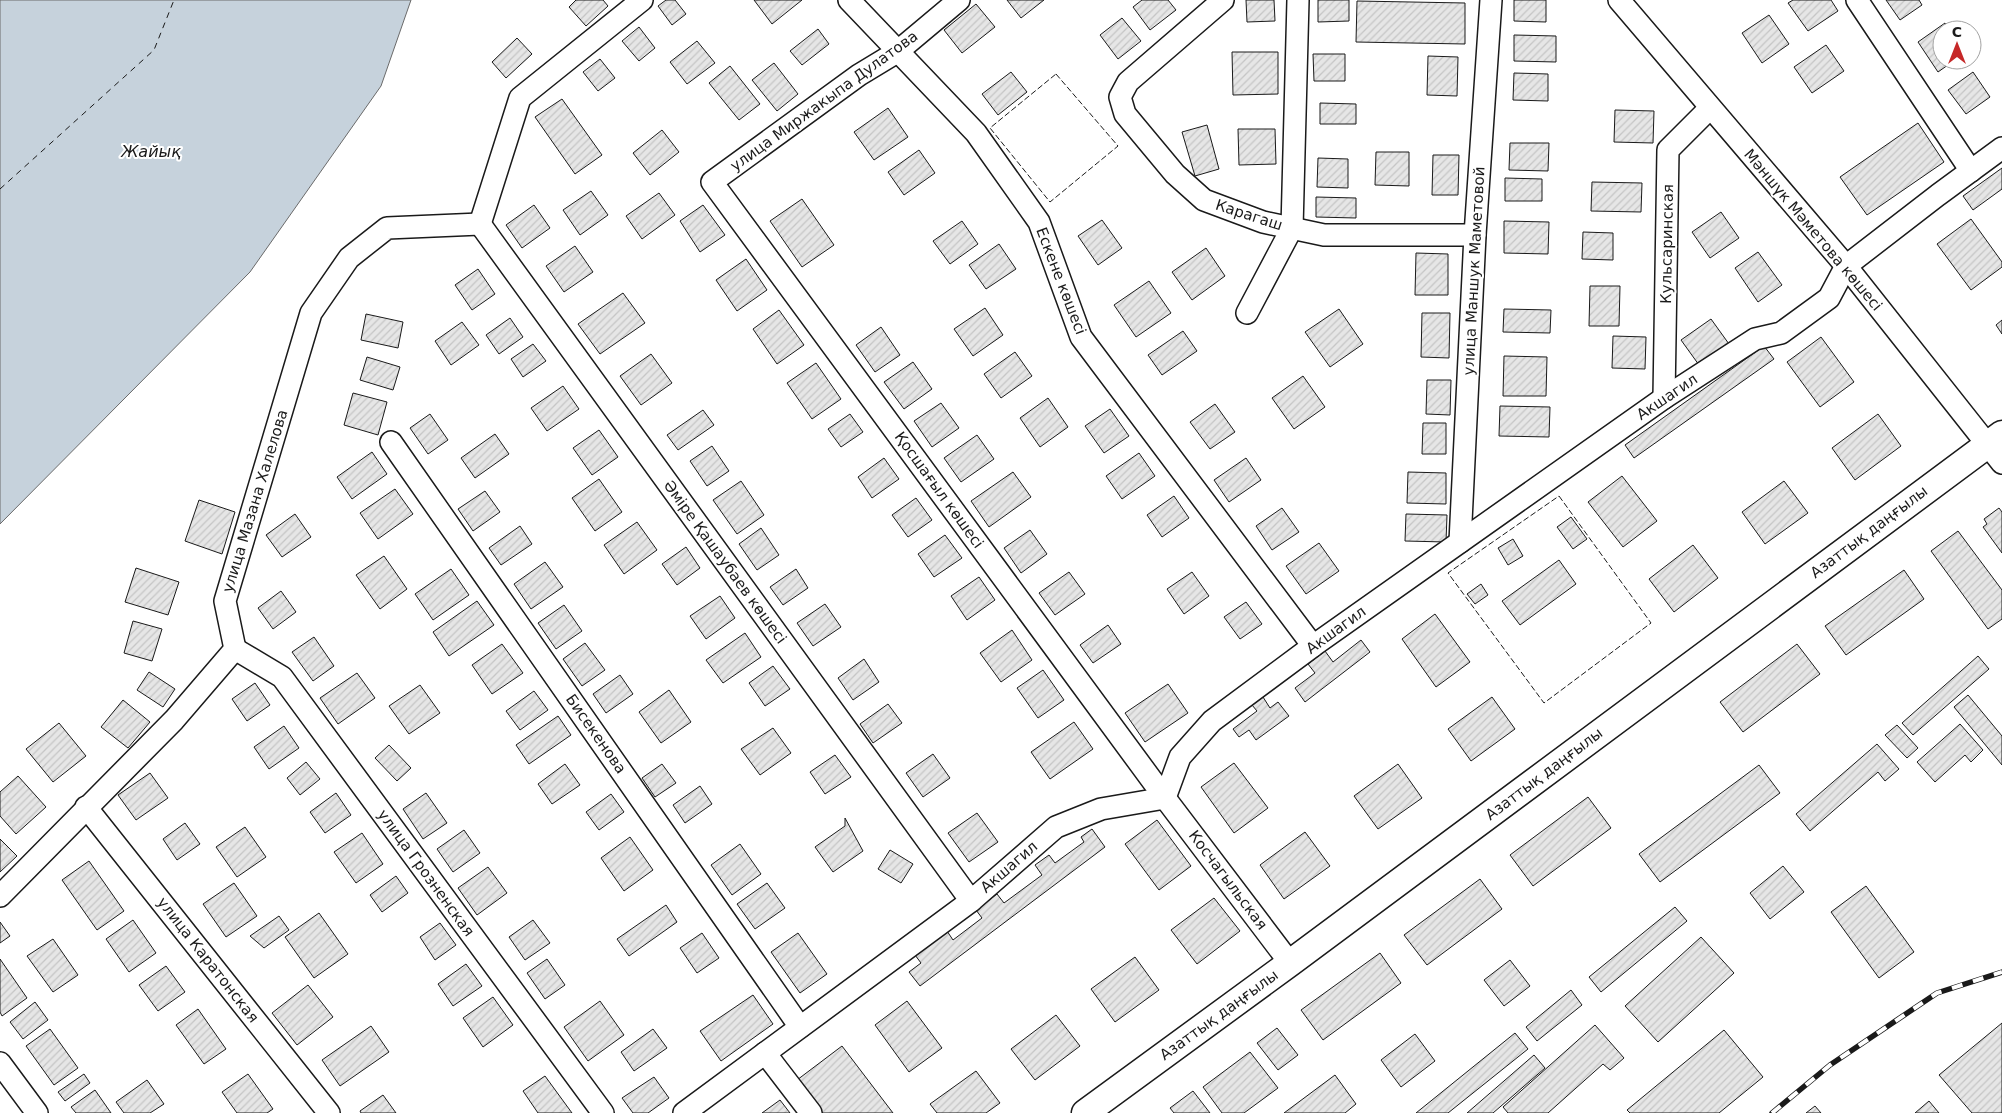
<svg xmlns="http://www.w3.org/2000/svg" width="2002" height="1113" font-family="'DejaVu Sans',sans-serif">
<defs>
<pattern id="building-hatch" width="6" height="6" patternUnits="userSpaceOnUse" patternTransform="scale(1.25)"><rect width="6" height="6" fill="#e6e6e6"/><path d="M-1 1l2-2M0 6l6-6M5 7l2-2" fill="none" stroke="#c5c5c5"/></pattern>
</defs>
<rect width="100%" height="100%" fill="#fff"/>
<polygon fill="#c6d2dc" stroke="#6a6a6a" points="0,0 411,0 381,86 250,272 0,524"/>
<g fill="none" stroke-linecap="round" stroke-linejoin="round">
<polyline stroke="#1a1a1a" stroke-width="1" stroke-dasharray="6 5" stroke-linecap="butt" points="0,189 154,50 174,0"/>
</g>
<g fill="url(#building-hatch)" stroke="#1a1a1a">
<polygon points="576,0 603,0 608,6 586,26 569,7"/>
<polygon points="666,0 675,0 686,14 672,25 658,6"/>
<polygon points="754,0 802,0 772,24"/>
<polygon points="1007,0 1044,0 1021,18"/>
<polygon points="1142,0 1168,0 1176,10 1150,30 1133,7"/>
<polygon points="1246,0 1274,0 1275,21 1247,22"/>
<polygon points="1318,0 1349,0 1349,21 1318,22"/>
<polygon points="1514,0 1546,0 1546,22 1514,21"/>
<polygon points="1793,0 1831,0 1838,11 1808,31 1788,3"/>
<polygon points="1886,0 1919,0 1922,5 1900,20"/>
<polygon points="1357,1 1465,3 1465,44 1356,42"/>
<polygon points="976,4 995,27 962,53 944,30"/>
<polygon points="1769,15 1789,44 1762,63 1742,33"/>
<polygon points="1122,18 1141,41 1118,59 1100,35"/>
<polygon points="1945,23 1950,30 1942,30 1942,60 1955,60 1938,72 1918,42"/>
<polygon points="639,27 655,48 639,61 622,41"/>
<polygon points="818,29 829,44 802,65 790,51"/>
<polygon points="1514,35 1556,36 1556,62 1514,61"/>
<polygon points="517,38 532,54 506,78 492,62"/>
<polygon points="697,41 715,63 687,84 670,62"/>
<polygon points="1826,45 1844,71 1812,93 1794,67"/>
<polygon points="1232,52 1278,52 1278,94 1233,95"/>
<polygon points="1313,54 1345,54 1345,81 1314,81"/>
<polygon points="1428,56 1458,57 1457,96 1427,95"/>
<polygon points="600,59 615,78 598,91 583,72"/>
<polygon points="774,63 798,94 777,111 752,80"/>
<polygon points="730,66 760,104 739,120 709,83"/>
<polygon points="1011,72 1027,92 998,115 982,94"/>
<polygon points="1973,72 1990,97 1966,114 1948,90"/>
<polygon points="1514,73 1548,74 1548,101 1513,100"/>
<polygon points="562,99 602,155 575,174 535,117"/>
<polygon points="1320,103 1356,104 1356,124 1320,124"/>
<polygon points="888,108 908,137 874,160 854,132"/>
<polygon points="1615,110 1654,111 1653,143 1614,142"/>
<polygon points="1918,123 1944,162 1867,215 1840,177"/>
<polygon points="1207,125 1219,169 1195,176 1182,132"/>
<polygon points="1238,129 1275,129 1276,164 1239,165"/>
<polygon points="662,130 679,152 650,175 633,153"/>
<polygon points="1510,143 1549,143 1548,171 1509,170"/>
<polygon points="919,150 935,173 904,195 888,172"/>
<polygon points="1376,152 1409,152 1409,186 1375,185"/>
<polygon points="1433,155 1459,155 1458,195 1432,195"/>
<polygon points="1318,158 1348,159 1348,188 1317,187"/>
<polygon points="2002,168 2002,189 1973,210 1963,196"/>
<polygon points="1505,178 1542,179 1542,201 1505,201"/>
<polygon points="1592,182 1642,183 1641,212 1591,211"/>
<polygon points="591,191 608,215 580,235 563,210"/>
<polygon points="659,193 675,215 642,239 626,216"/>
<polygon points="1316,197 1356,198 1356,218 1316,217"/>
<polygon points="802,199 834,245 802,267 770,221"/>
<polygon points="534,205 550,228 522,248 506,225"/>
<polygon points="703,205 725,235 700,252 680,221"/>
<polygon points="1721,212 1739,238 1710,258 1692,232"/>
<polygon points="1971,219 2002,262 2002,267 1971,290 1937,244"/>
<polygon points="1102,220 1122,248 1098,265 1078,236"/>
<polygon points="962,221 978,244 950,264 933,241"/>
<polygon points="1504,221 1549,222 1548,254 1504,253"/>
<polygon points="1583,232 1613,233 1613,260 1582,259"/>
<polygon points="999,244 1016,269 986,289 969,265"/>
<polygon points="575,246 593,272 564,292 546,266"/>
<polygon points="1206,248 1225,276 1192,300 1172,272"/>
<polygon points="1758,252 1782,285 1758,302 1735,268"/>
<polygon points="1416,253 1448,254 1448,295 1415,295"/>
<polygon points="746,259 767,290 737,311 716,280"/>
<polygon points="478,269 495,294 472,310 455,285"/>
<polygon points="1149,281 1171,313 1136,337 1114,305"/>
<polygon points="1590,286 1620,286 1619,326 1589,326"/>
<polygon points="623,293 645,323 600,354 578,324"/>
<polygon points="985,308 1003,335 973,356 954,329"/>
<polygon points="1339,309 1363,344 1330,367 1305,332"/>
<polygon points="1504,309 1551,310 1550,333 1503,332"/>
<polygon points="779,310 804,345 777,364 753,329"/>
<polygon points="1422,313 1450,313 1449,358 1421,357"/>
<polygon points="366,314 403,322 398,348 361,340"/>
<polygon points="510,318 523,337 499,354 486,335"/>
<polygon points="1711,319 1729,344 1699,365 1681,340"/>
<polygon points="2002,320 2002,334 1996,325"/>
<polygon points="462,322 479,345 451,365 435,341"/>
<polygon points="881,327 900,355 875,372 856,345"/>
<polygon points="1183,331 1197,351 1162,375 1148,355"/>
<polygon points="1613,336 1646,337 1645,369 1612,368"/>
<polygon points="1821,337 1854,382 1820,407 1787,362"/>
<polygon points="533,344 546,361 523,377 511,359"/>
<polygon points="1764,346 1774,359 1634,458 1625,445"/>
<polygon points="1015,352 1032,376 1001,398 984,374"/>
<polygon points="651,354 672,383 641,405 620,376"/>
<polygon points="1504,356 1547,357 1546,396 1503,396"/>
<polygon points="367,357 400,367 393,390 360,380"/>
<polygon points="913,362 932,389 904,409 884,382"/>
<polygon points="816,363 841,399 812,419 787,383"/>
<polygon points="1303,376 1325,407 1294,429 1272,398"/>
<polygon points="1427,380 1451,380 1450,415 1426,414"/>
<polygon points="563,386 579,409 547,431 531,408"/>
<polygon points="353,393 387,402 378,435 344,425"/>
<polygon points="1048,398 1068,427 1040,447 1020,418"/>
<polygon points="941,403 959,428 932,447 914,421"/>
<polygon points="1215,404 1235,432 1210,449 1190,422"/>
<polygon points="1500,406 1550,407 1549,437 1499,436"/>
<polygon points="1110,409 1129,436 1104,453 1085,426"/>
<polygon points="703,410 714,425 678,450 667,435"/>
<polygon points="430,414 448,440 428,454 410,428"/>
<polygon points="850,414 863,432 841,447 828,429"/>
<polygon points="1878,414 1901,446 1855,480 1832,448"/>
<polygon points="1423,423 1446,423 1446,454 1422,454"/>
<polygon points="599,430 618,457 592,475 573,448"/>
<polygon points="495,434 509,454 475,478 461,458"/>
<polygon points="977,435 994,459 961,482 944,458"/>
<polygon points="712,446 729,471 707,486 690,461"/>
<polygon points="372,452 387,474 352,499 337,477"/>
<polygon points="1139,453 1155,476 1122,499 1106,476"/>
<polygon points="884,458 899,479 872,498 858,477"/>
<polygon points="1246,458 1261,480 1229,502 1214,480"/>
<polygon points="1013,472 1031,497 989,527 971,501"/>
<polygon points="1408,472 1446,473 1446,504 1407,503"/>
<polygon points="1622,476 1657,521 1623,547 1588,502"/>
<polygon points="599,479 622,512 595,531 572,498"/>
<polygon points="741,481 764,515 737,534 713,500"/>
<polygon points="1784,481 1808,513 1765,544 1742,512"/>
<polygon points="395,489 413,514 378,539 360,513"/>
<polygon points="485,491 500,512 473,531 458,509"/>
<polygon points="1174,496 1189,518 1162,537 1147,515"/>
<polygon points="916,498 932,520 908,537 892,515"/>
<polygon points="199,500 235,512 222,554 185,541"/>
<polygon points="1282,508 1299,532 1272,550 1256,526"/>
<polygon points="1999,508 2002,512 2002,553 1983,527 1987,524 1984,519"/>
<polygon points="295,514 311,537 282,557 266,535"/>
<polygon points="1406,514 1447,515 1446,542 1405,541"/>
<polygon points="1571,517 1587,539 1573,549 1557,527"/>
<polygon points="637,522 657,550 624,574 604,545"/>
<polygon points="520,526 532,544 501,565 489,548"/>
<polygon points="761,528 779,555 757,570 739,544"/>
<polygon points="1030,530 1047,554 1021,573 1004,548"/>
<polygon points="1958,531 2002,590 2002,619 1988,629 1931,551"/>
<polygon points="945,535 962,558 934,577 918,554"/>
<polygon points="1513,539 1523,556 1508,565 1498,548"/>
<polygon points="1319,543 1339,571 1306,594 1286,566"/>
<polygon points="1693,545 1718,578 1674,612 1649,579"/>
<polygon points="686,547 700,568 677,585 662,564"/>
<polygon points="384,556 407,589 380,609 356,575"/>
<polygon points="1559,560 1576,584 1520,625 1502,601"/>
<polygon points="545,562 563,587 531,609 514,584"/>
<polygon points="136,568 179,582 168,615 125,602"/>
<polygon points="451,569 469,595 433,620 415,594"/>
<polygon points="796,569 808,588 783,605 770,587"/>
<polygon points="1904,570 1924,599 1846,655 1825,626"/>
<polygon points="1069,572 1085,594 1055,615 1039,593"/>
<polygon points="1192,572 1209,596 1184,614 1167,589"/>
<polygon points="979,577 995,600 967,620 951,596"/>
<polygon points="1481,584 1488,595 1475,604 1467,594"/>
<polygon points="281,591 296,612 273,629 258,608"/>
<polygon points="720,596 735,618 706,639 690,616"/>
<polygon points="477,601 494,625 449,656 433,632"/>
<polygon points="1246,602 1262,624 1240,639 1224,617"/>
<polygon points="825,604 841,627 813,646 797,623"/>
<polygon points="564,605 582,631 556,649 538,623"/>
<polygon points="1435,614 1470,662 1436,687 1402,639"/>
<polygon points="133,621 162,629 152,661 124,653"/>
<polygon points="1108,625 1121,644 1093,663 1080,645"/>
<polygon points="1012,630 1032,660 1001,682 980,653"/>
<polygon points="745,633 761,657 723,683 706,660"/>
<polygon points="314,637 334,666 313,681 292,652"/>
<polygon points="1361,640 1370,652 1305,702 1295,688 1315,673 1308,664 1325,651 1333,662"/>
<polygon points="585,643 605,670 582,686 563,659"/>
<polygon points="502,644 523,673 492,694 472,665"/>
<polygon points="1797,644 1820,674 1743,732 1720,702"/>
<polygon points="1978,656 1989,669 1913,735 1902,723"/>
<polygon points="864,659 879,682 853,700 838,678"/>
<polygon points="773,666 790,689 765,706 749,683"/>
<polygon points="1043,670 1064,700 1038,718 1017,688"/>
<polygon points="149,672 175,689 163,707 137,690"/>
<polygon points="357,673 375,698 338,724 320,698"/>
<polygon points="620,675 633,694 606,713 593,694"/>
<polygon points="255,683 270,705 247,721 232,699"/>
<polygon points="1168,684 1188,713 1145,742 1125,713"/>
<polygon points="420,685 440,713 409,734 389,706"/>
<polygon points="669,690 691,722 661,743 639,712"/>
<polygon points="534,691 548,710 520,730 506,711"/>
<polygon points="1968,695 2002,736 2002,765 1954,707"/>
<polygon points="1263,697 1270,708 1278,702 1289,716 1256,740 1249,730 1239,737 1233,729 1257,711 1252,705"/>
<polygon points="1492,697 1515,729 1471,761 1448,729"/>
<polygon points="123,700 150,722 128,748 101,727"/>
<polygon points="888,704 902,723 873,743 860,724"/>
<polygon points="558,716 571,735 529,764 516,745"/>
<polygon points="1074,722 1093,749 1050,779 1031,752"/>
<polygon points="59,723 86,756 53,782 26,749"/>
<polygon points="1960,724 1983,750 1971,762 1965,755 1935,782 1917,762"/>
<polygon points="1897,725 1918,748 1907,758 1885,735"/>
<polygon points="284,726 299,748 269,769 254,747"/>
<polygon points="773,728 791,753 760,775 741,749"/>
<polygon points="1877,744 1899,769 1885,781 1878,772 1810,831 1796,814"/>
<polygon points="389,745 411,768 397,781 375,758"/>
<polygon points="933,754 950,778 923,797 906,773"/>
<polygon points="835,755 851,777 825,794 810,772"/>
<polygon points="306,762 320,779 300,795 287,778"/>
<polygon points="1234,763 1268,808 1234,833 1201,787"/>
<polygon points="565,764 580,785 552,804 538,784"/>
<polygon points="662,764 676,783 655,797 642,778"/>
<polygon points="1398,764 1422,798 1378,829 1354,796"/>
<polygon points="1759,765 1780,793 1660,882 1639,854"/>
<polygon points="150,773 168,798 136,820 118,795"/>
<polygon points="18,776 46,807 16,834 0,816 0,792"/>
<polygon points="700,786 712,804 685,823 673,805"/>
<polygon points="336,793 351,815 325,833 310,812"/>
<polygon points="426,793 447,823 423,839 403,809"/>
<polygon points="611,794 624,812 599,830 586,812"/>
<polygon points="1588,797 1611,828 1533,886 1510,855"/>
<polygon points="977,813 998,842 969,862 948,833"/>
<polygon points="845,818 863,851 833,872 815,847 845,826"/>
<polygon points="1157,820 1191,866 1159,890 1125,844"/>
<polygon points="185,823 200,844 177,860 163,839"/>
<polygon points="245,827 266,857 237,877 216,847"/>
<polygon points="1092,829 1105,847 920,986 909,972 921,963 915,955 947,931 953,940 982,918 976,910 997,894 1004,903 1042,875 1035,865 1049,855 1055,863 1084,842 1081,837"/>
<polygon points="464,830 480,853 453,872 437,849"/>
<polygon points="1305,832 1330,866 1284,899 1260,865"/>
<polygon points="362,833 383,864 356,883 334,852"/>
<polygon points="630,837 653,870 624,891 601,858"/>
<polygon points="0,839 17,856 0,872"/>
<polygon points="740,844 761,874 732,895 711,865"/>
<polygon points="890,850 913,864 901,883 878,869"/>
<polygon points="89,861 124,911 97,930 62,880"/>
<polygon points="1783,866 1804,892 1770,919 1750,893"/>
<polygon points="488,867 507,893 477,915 458,888"/>
<polygon points="396,876 408,893 382,912 370,895"/>
<polygon points="1480,879 1502,909 1427,965 1404,935"/>
<polygon points="234,883 257,916 226,937 203,904"/>
<polygon points="767,883 785,908 755,929 737,904"/>
<polygon points="1866,886 1914,952 1879,978 1831,912"/>
<polygon points="1214,898 1240,931 1197,964 1171,930"/>
<polygon points="666,905 677,922 629,956 617,939"/>
<polygon points="1675,907 1687,921 1601,992 1589,977"/>
<polygon points="319,913 348,954 314,978 285,937"/>
<polygon points="279,916 289,930 264,948 250,936"/>
<polygon points="133,920 156,953 129,972 106,939"/>
<polygon points="533,920 550,943 525,960 509,937"/>
<polygon points="0,922 10,936 0,943"/>
<polygon points="440,923 456,945 435,960 420,937"/>
<polygon points="702,933 719,958 697,973 680,948"/>
<polygon points="798,933 827,974 800,993 771,952"/>
<polygon points="1701,937 1734,973 1658,1042 1625,1006"/>
<polygon points="53,939 78,975 53,992 27,956"/>
<polygon points="1380,953 1401,983 1323,1040 1301,1010"/>
<polygon points="1135,957 1159,990 1115,1022 1091,989"/>
<polygon points="0,959 27,998 2,1016 0,1012"/>
<polygon points="547,959 565,985 545,999 527,973"/>
<polygon points="1510,960 1530,986 1504,1006 1484,980"/>
<polygon points="466,964 482,986 453,1006 438,984"/>
<polygon points="166,966 185,992 158,1011 139,985"/>
<polygon points="308,985 333,1017 297,1045 272,1013"/>
<polygon points="1571,990 1582,1005 1537,1041 1526,1027"/>
<polygon points="753,995 773,1024 721,1061 700,1031"/>
<polygon points="493,997 513,1025 483,1047 463,1018"/>
<polygon points="600,1001 624,1035 588,1061 564,1027"/>
<polygon points="907,1001 942,1048 909,1072 875,1025"/>
<polygon points="35,1002 48,1020 23,1039 10,1022"/>
<polygon points="198,1009 226,1049 204,1064 176,1025"/>
<polygon points="1056,1015 1080,1046 1035,1080 1011,1049"/>
<polygon points="2002,1023 2002,1113 1972,1113 1939,1075"/>
<polygon points="1595,1025 1624,1058 1610,1070 1603,1064 1548,1113 1508,1113 1503,1107"/>
<polygon points="371,1026 389,1052 340,1086 322,1060"/>
<polygon points="1277,1028 1298,1055 1278,1070 1257,1043"/>
<polygon points="50,1029 78,1068 54,1085 26,1046"/>
<polygon points="653,1029 667,1048 634,1071 621,1052"/>
<polygon points="1724,1030 1763,1077 1719,1113 1630,1113 1627,1110"/>
<polygon points="1515,1033 1528,1049 1448,1113 1416,1113"/>
<polygon points="1415,1034 1435,1061 1401,1087 1381,1060"/>
<polygon points="842,1046 893,1113 822,1113 797,1080"/>
<polygon points="1250,1052 1278,1088 1244,1113 1222,1113 1203,1087"/>
<polygon points="1534,1055 1545,1068 1493,1113 1467,1113"/>
<polygon points="976,1071 1000,1103 986,1113 937,1113 930,1104"/>
<polygon points="84,1074 90,1083 65,1101 58,1092"/>
<polygon points="248,1074 273,1109 267,1113 237,1113 222,1092"/>
<polygon points="1335,1075 1356,1104 1345,1113 1284,1113"/>
<polygon points="545,1076 572,1113 538,1113 523,1091"/>
<polygon points="654,1077 669,1098 648,1113 633,1113 622,1098"/>
<polygon points="147,1080 164,1104 150,1113 124,1113 116,1102"/>
<polygon points="95,1090 111,1113 76,1113 71,1107"/>
<polygon points="1193,1091 1210,1113 1174,1113 1170,1108"/>
<polygon points="383,1095 396,1113 361,1113 360,1111"/>
<polygon points="780,1100 790,1113 762,1113"/>
<polygon points="1929,1101 1939,1113 1915,1113"/>
<polygon points="1815,1106 1821,1113 1806,1113"/>
</g>
<g fill="none" stroke-linecap="round" stroke-linejoin="round">
<defs>
<g id="minor">
<polyline points="849,0 976,133 1039,222 1081,337 1313,646"/>
<polyline points="959,0 897,52 859,75 712,182 1165,798 1290,963"/>
<polyline points="1223,0 1128,82 1120,97 1125,114 1175,174 1204,200 1263,222 1324,235 1475,235"/>
<polyline points="1619,0 1846,266 2002,463"/>
<polyline points="1857,0 1971,171"/>
<polyline points="480,224 971,901"/>
<polyline points="480,224 520,98 642,0"/>
<polyline points="1247,313 1292,228 1298,0"/>
<polyline points="1664,398 1668,150 1710,108"/>
<polyline points="391,442 800,1027"/>
<polyline points="1460,542 1475,235 1491,0"/>
<polyline points="235,649 282,677 603,1113"/>
<polyline points="86,807 329,1113"/>
<polyline points="0,896 174,720 235,649 225,601 311,313 349,258 387,228 480,224"/>
<polyline points="765,1053 811,1113"/>
<polyline points="0,1063 37,1113"/>
<polyline points="684,1113 971,901 1056,827 1101,809 1165,798 1180,757 1212,721 1313,646 1664,398 1755,339 1781,333 1829,298 1846,266 1938,195 2002,148"/>
</g>
<polyline id="major" points="1085,1113 1290,963 2002,434"/>
</defs>
<use href="#minor" stroke="#1a1a1a" stroke-width="24"/>
<use href="#major" stroke="#1a1a1a" stroke-width="29"/>
<use href="#minor" stroke="#fff" stroke-width="21"/>
<use href="#major" stroke="#fff" stroke-width="26"/>
<defs>
<polyline id="rail" points="1772,1113 1830,1065 1937,993 2002,972"/>
</defs>
<use href="#rail" stroke="#1a1a1a" stroke-width="5.5"/>
<use href="#rail" stroke="#fff" stroke-width="4" stroke-dasharray="11" stroke-linecap="butt"/>
<g stroke="#1a1a1a" stroke-width="1" stroke-dasharray="6 2.5" stroke-linecap="butt">
<polygon points="1056,74 1118,146 1050,202 990,128"/>
<polygon points="1559,496 1651,623 1544,703 1448,573"/>
</g>
</g>
<g text-anchor="middle" stroke-width="4" stroke-linejoin="round" paint-order="stroke">
<g font-size="15" fill="#1a1a1a" stroke="#fff">
<text transform="translate(824 101) rotate(-36)" y="5">улица Миржакыпа Дулатова</text>
<text transform="translate(1249 215) rotate(18)" y="5">Карагаш</text>
<text transform="translate(1813 230) rotate(50)" y="5">Мәншүк Мәметова көшесі</text>
<text transform="translate(1667 244) rotate(-89)" y="5">Кульсаринская</text>
<text transform="translate(1474 271) rotate(-87)" y="5">улица Маншук Маметовой</text>
<text transform="translate(1061 281) rotate(69)" y="5">Ескене көшесі</text>
<text transform="translate(1667 397) rotate(-34)" y="5">Акшагил</text>
<text transform="translate(939 490) rotate(54)" y="5">Қосшағыл көшесі</text>
<text transform="translate(255 501) rotate(-73)" y="5">улица Мазана Халелова</text>
<text transform="translate(1869 532) rotate(-37)" y="5">Азаттық даңғылы</text>
<text transform="translate(725 562) rotate(54)" y="5">Әміре Қашаубаев көшесі</text>
<text transform="translate(1336 630) rotate(-36)" y="5">Акшагил</text>
<text transform="translate(596 734) rotate(55)" y="5">Бисекенова</text>
<text transform="translate(1544 774) rotate(-37)" y="5">Азаттық даңғылы</text>
<text transform="translate(1009 867) rotate(-41)" y="5">Акшагил</text>
<text transform="translate(426 873) rotate(54)" y="5">улица Грозненская</text>
<text transform="translate(1228 880) rotate(53)" y="5">Косчагыльская</text>
<text transform="translate(208 960) rotate(52)" y="5">улица Каратонская</text>
<text transform="translate(1219 1015) rotate(-36)" y="5">Азаттық даңғылы</text>
</g>
<g font-size="16" font-style="italic" fill="#1a1a1a" stroke="#fff">
<text x="151" y="157">Жайық</text>
</g>
</g>
<g transform="translate(1957 45)"><circle r="24" fill="#ffffff" stroke="#a3a3a3"/>
<path d="M0-4L9 19L0 12L-9 19Z" fill="#c62828"/>
<text y="-8" font-size="14" font-weight="bold" text-anchor="middle" fill="#1a1a1a">С</text>
</g>
</svg>
